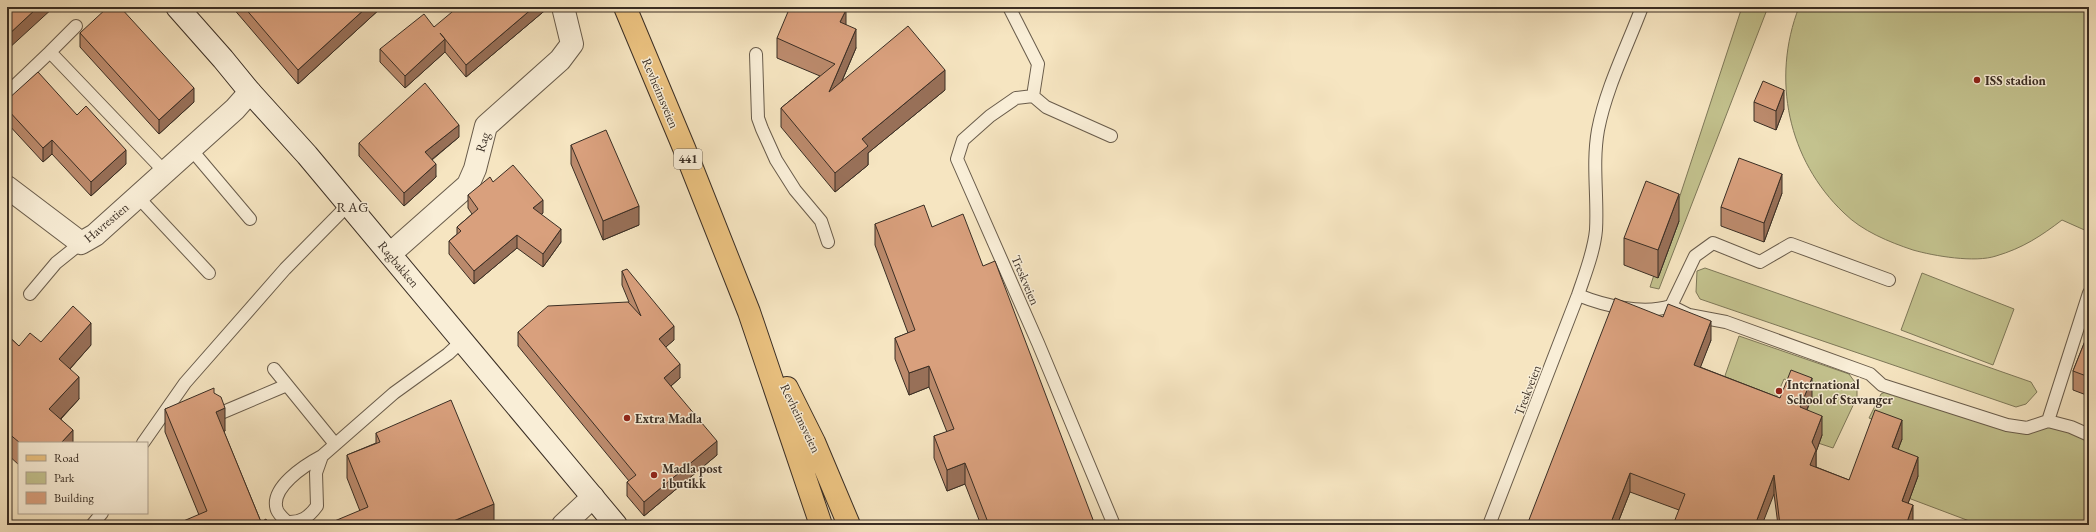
<svg xmlns="http://www.w3.org/2000/svg" width="2096" height="532" viewBox="0 0 2096 532" font-family="'EB Garamond',serif">
	<rect width="100%" height="100%" fill="#f6e5c1"/>
	<filter id="stains"><feTurbulence type="fractalNoise" baseFrequency=".005" numOctaves="4"/><feColorMatrix values="0 0 0 0 .2 0 0 0 0 .09 0 0 0 0 .02 0 0 0 .5 -.17"/></filter>
	<radialGradient id="worn" r=".72"><stop offset=".6" stop-color="#630" stop-opacity="0"/><stop offset="1" stop-color="#630" stop-opacity=".3"/></radialGradient>
	<path fill="#c3c28e" stroke="#7e7859" d="M1742,7H1768L1659,289L1650,287Z
		M1799,7H2089V232L2062,220C2041,236 2023,248 1996,256C1975,263 1934,256 1913,250C1889,242 1862,231 1844,213C1788,160 1771,79 1799,7Z
		M1705,268L2031,382L2037,392L2026,404L2016,407L1700,299L1696,292L1697,271Z
		M1922,273L2014,309L1993,365L1901,330Z
		M1739,336L1849,374L1857,385V397L1833,448L1791,434L1803,387L1784,379L1773,405L1721,387Z
		M1897,386L2014,429L2043,420L2089,435V525H1980L1895,493L1887,455L1897,429L1869,418L1881,394Z"/>
	<g fill="none" stroke-linecap="round" stroke-linejoin="round">
		<g stroke="#695c4b" stroke-width="14">
			<path id="lane" d="M1009,7L1038,64L1033,96
				M50,52L76,26
				M756,54L758,118L762,129L776,160L795,190L821,221L828,242
				M7,93L50,52L164,171
				M1111,136L1046,107L1033,96L1016,98L990,116L963,140L957,159L1038,343L1114,525
				M190,148L250,219
				M137,196L209,273
				M30,294L56,263L81,243
				M1578,295C1605,306 1643,315 1671,306L1689,315L1726,322L1870,374L1882,385L2007,425L2027,428L2048,421L2071,427L2089,435
				M1671,306L1695,256L1713,243L1760,262L1791,244L1889,280
				M274,369L335,444
				M221,413L287,385
				M2048,421L2089,293
				M143,443L185,383L285,269L348,205
				M322,456L316,473L317,506C309,517 301,523 287,522C284,519 279,515 277,510C269,488 305,465 322,456L394,393L448,354L462,341
				M92,525L102,513
				M1489,525L1578,295C1585,274 1594,252 1596,230C1598,197 1592,164 1598,130C1606,88 1627,47 1642,7"/>
		</g>
		<g stroke="#695c4b" stroke-width="24">
			<path id="street" d="M7,187L81,243L95,235L235,109L250,92
				M390,254L468,185L475,169L486,126L560,60L572,44L563,7
				M563,525L593,497"/>
		</g>
		<g stroke="#3a2e24" stroke-width="24">
			<path id="secondary" d="M177,7L223,59L250,92L307,155L616,525"/>
		</g>
		<g stroke="#3a2e24" stroke-width="24">
			<path id="primary" d="M625,7L684,148L749,312L821,525
				M787,388L814,442L849,525"/>
		</g>
		<use href="#lane" stroke="#f9eed7" stroke-width="12"/>
		<use href="#street" stroke="#f9eed7" stroke-width="22"/>
		<use href="#secondary" stroke="#f9eed7" stroke-width="22"/>
		<use href="#primary" stroke="#ebc280" stroke-width="22"/>
	</g>
	<path fill="#bb8a6c" stroke="#3a2e24" d="M232,7H382L298,84Z
		M549,7L466,77L445,52L405,88L380,62V49L434,27Z
		M846,25L856,48L842,81L945,90L868,153V165L835,192L781,127V108L820,76L777,58V38Z
		M80,33L194,102L159,134L80,47Z
		M7,100L77,115L126,164L91,196L52,154L43,162L7,123Z
		M1754,102L1784,109L1776,130L1754,121Z
		M459,137L432,160L436,177L404,206L359,156V143Z
		M571,145L639,225L603,240L571,164Z
		M493,182L543,213L541,214L561,242L543,267L517,248L474,284L449,254V241L457,234V227L472,214L468,208V195Z
		M1782,193L1764,242L1721,226V207Z
		M1679,221L1658,278L1624,265V238Z
		M875,224L932,227L983,266L1095,525H981L965,484L947,491L934,458V436L947,432L929,387L909,395L895,359V338L908,333L875,245Z
		M622,271L674,340L665,347L680,378L671,386L717,455L644,516L627,496V482L629,481L518,346V332L629,302L622,285Z
		M1663,317L1711,340L1700,367L1780,398L1812,397L1807,410L1822,435L1816,452V467L1849,480L1902,439L1898,449L1918,476L1908,503L1913,525H1778L1774,494L1679,510L1630,492L1617,525Z
		M2089,331V396L2073,390V371Z
		M7,335L19,346L41,342L91,345L70,369L79,399L61,419L73,443H19V465L7,454Z
		M214,393L225,431L224,432L261,522L269,525L199,515L165,432V409Z
		M376,433L494,525L360,511L347,478V455L376,443Z"/>
	<path fill="#987058" stroke="#3a2e24" d="M38,7H54L7,50V36Z
		M367,7H382L298,84V70Z
		M534,7H549L466,77V65Z
		M846,10V29L840,22Z
		M856,29V48L829,111V92Z
		M445,39V52L405,88V76Z
		M945,70V90L868,153V165L835,192V173L862,139Z
		M194,88V102L159,134V120Z
		M1784,90V109L1776,130V111Z
		M459,125V137L425,165V152Z
		M52,140V154L43,162V148Z
		M126,150V164L91,196V182Z
		M436,164V177L404,206V193Z
		M1782,174V193L1764,242V223Z
		M1679,194V221L1658,278V250Z
		M543,200V213L533,221V208Z
		M639,206V225L603,240V221Z
		M561,229V242L543,267V254Z
		M517,235V248L474,284V271Z
		M1711,321V340L1694,384V365Z
		M91,323V345L59,381V359Z
		M674,326V340L659,353V339Z
		M680,364V378L664,392V378Z
		M929,366V387L909,395V373Z
		M79,377V399L49,431V409Z
		M1812,378V397L1800,426V407Z
		M225,408V431L216,435V412Z
		M1822,416V435L1816,452V469L1810,465L1812,442Z
		M1902,420V439L1892,466V447Z
		M73,430V443H61Z
		M717,441V455L644,516V502Z
		M1918,457V476L1902,520V501Z
		M965,463V484L947,491V470Z
		M1630,473V492L1617,525H1610Z
		M1774,475V494L1762,525H1755Z
		M494,504V525H444Z
		M1913,505V525H1906Z"/>
	<path fill="#d9a07d" stroke="#3a2e24" d="M7,7H38L7,36Z
		M108,7H120L194,88L159,120L80,33Z
		M244,7H367L298,70Z
		M458,7H534L466,65L440,33L445,39L405,76L380,49L424,14L434,27Z
		M790,7H839L846,10L840,22L856,29L829,92L908,26L945,70L862,139L868,146L835,173L781,108L835,64L777,38Z
		M38,72L77,115L86,106L126,150L91,182L52,140L43,148L7,109V100Z
		M1763,81L1784,90L1776,111L1754,102Z
		M425,83L459,125L425,152L436,164L404,193L359,143Z
		M606,130L639,206L603,221L571,145Z
		M1739,158L1782,174L1764,223L1721,207Z
		M513,165L543,200L533,208L561,229L543,254L517,235L474,271L449,241L461,231L457,227L478,209L468,195L490,177L493,182Z
		M1646,181L1679,194L1658,250L1624,238Z
		M924,205L932,227L963,214L983,266L995,261L1095,525H989L965,463L947,470L934,436L954,429L929,366L909,373L895,338L915,330L875,224Z
		M627,269L674,326L659,339L680,364L664,378L717,441L644,502L627,482L636,475L518,332L548,306L628,302L641,316L622,271Z
		M1615,298L1663,317L1668,304L1711,321L1694,365L1780,398L1791,370L1812,378L1800,407L1822,416L1812,442L1816,450L1810,465L1849,480L1875,410L1902,420L1892,447L1918,457L1902,501L1913,505L1906,525H1780L1774,475L1755,525H1673L1685,494L1630,473L1610,525H1527Z
		M73,306L91,323L59,359L79,377L49,409L73,430L61,443H20L7,432V335L19,346L30,333L41,342Z
		M2089,331V377L2073,371Z
		M214,388V393L221,397L225,408L216,412L261,522L266,519L269,525H174L207,511L165,409Z
		M451,400L494,504L444,525H325L368,507L347,455L380,442L376,433Z"/>
	<g fill="#8f2418" stroke="#f9eed7" stroke-width="1.5">
		<circle cx="1977" cy="80" r="4"/>
		<circle cx="1779" cy="391" r="4"/>
		<circle cx="627" cy="418" r="4"/>
		<circle cx="654" cy="475" r="4"/>
	</g>
	<g text-anchor="middle" stroke-width="3" stroke-linejoin="round" paint-order="stroke">
		<rect fill="#f9eed7" stroke="#73685a" stroke-width="1" x="674" y="149" width="28" height="20" rx="3"/>
		<g font-size="12" font-weight="bold" fill="#3a2e24">
			<text x="688" y="163">441</text>
		</g>
		<g font-size="13" font-weight="bold" fill="#3a2e24" stroke="#f9eed7" text-anchor="start">
			<text x="1985" y="85">ISS stadion</text>
			<text x="1787" y="389">International<tspan x="1787" dy="15">School of Stavanger</tspan></text>
			<text x="635" y="423">Extra Madla</text>
			<text x="662" y="473">Madla post<tspan x="662" dy="15">i butikk</tspan></text>
		</g>
		<g font-size="13" fill="#3a2e24" stroke="#f9eed7">
			<text transform="translate(661 93) rotate(67)" y="5">Revheimsveien</text>
			<text transform="translate(482 142) rotate(-74)" y="5">Rag</text>
			<text transform="translate(106 222) rotate(-40)" y="5">Havrestien</text>
			<text transform="translate(399 264) rotate(50)" y="5">Ragbakken</text>
			<text transform="translate(1026 280) rotate(67)" y="5">Treskveien</text>
			<text transform="translate(1527 390) rotate(-69)" y="5">Treskveien</text>
			<text transform="translate(801 418) rotate(64)" y="5">Revheimsveien</text>
		</g>
		<g font-size="14" letter-spacing="1" fill="#3a2e24" stroke="#f9eed7">
			<text x="353" y="212">RAG</text>
		</g>
	</g>
	<rect width="2096" height="532" fill="none" stroke="#f6e5c1" stroke-width="24"/>
	<rect x="8" y="8" width="2080" height="516" fill="none" stroke="#3a2e24" stroke-width="2"/>
	<rect x="12" y="12" width="2072" height="508" fill="none" stroke="#3a2e24"/>
	<rect x="18" y="442" width="130" height="72" fill="#f9eed7" stroke="#ada18f"/>
	<rect x="26" y="455" width="20" height="6" fill="#ebc280" stroke="#ada18f"/>
	<text x="54" y="462" font-size="12" fill="#3a2e24">Road</text>
	<rect x="26" y="472" width="20" height="12" fill="#c3c28e" stroke="#ada18f"/>
	<text x="54" y="482" font-size="12" fill="#3a2e24">Park</text>
	<rect x="26" y="492" width="20" height="12" fill="#d9a07d" stroke="#ada18f"/>
	<text x="54" y="502" font-size="12" fill="#3a2e24">Building</text>
	<rect width="100%" height="100%" filter="url(#stains)"/>
	<rect width="100%" height="100%" fill="url(#worn)"/>
</svg>
